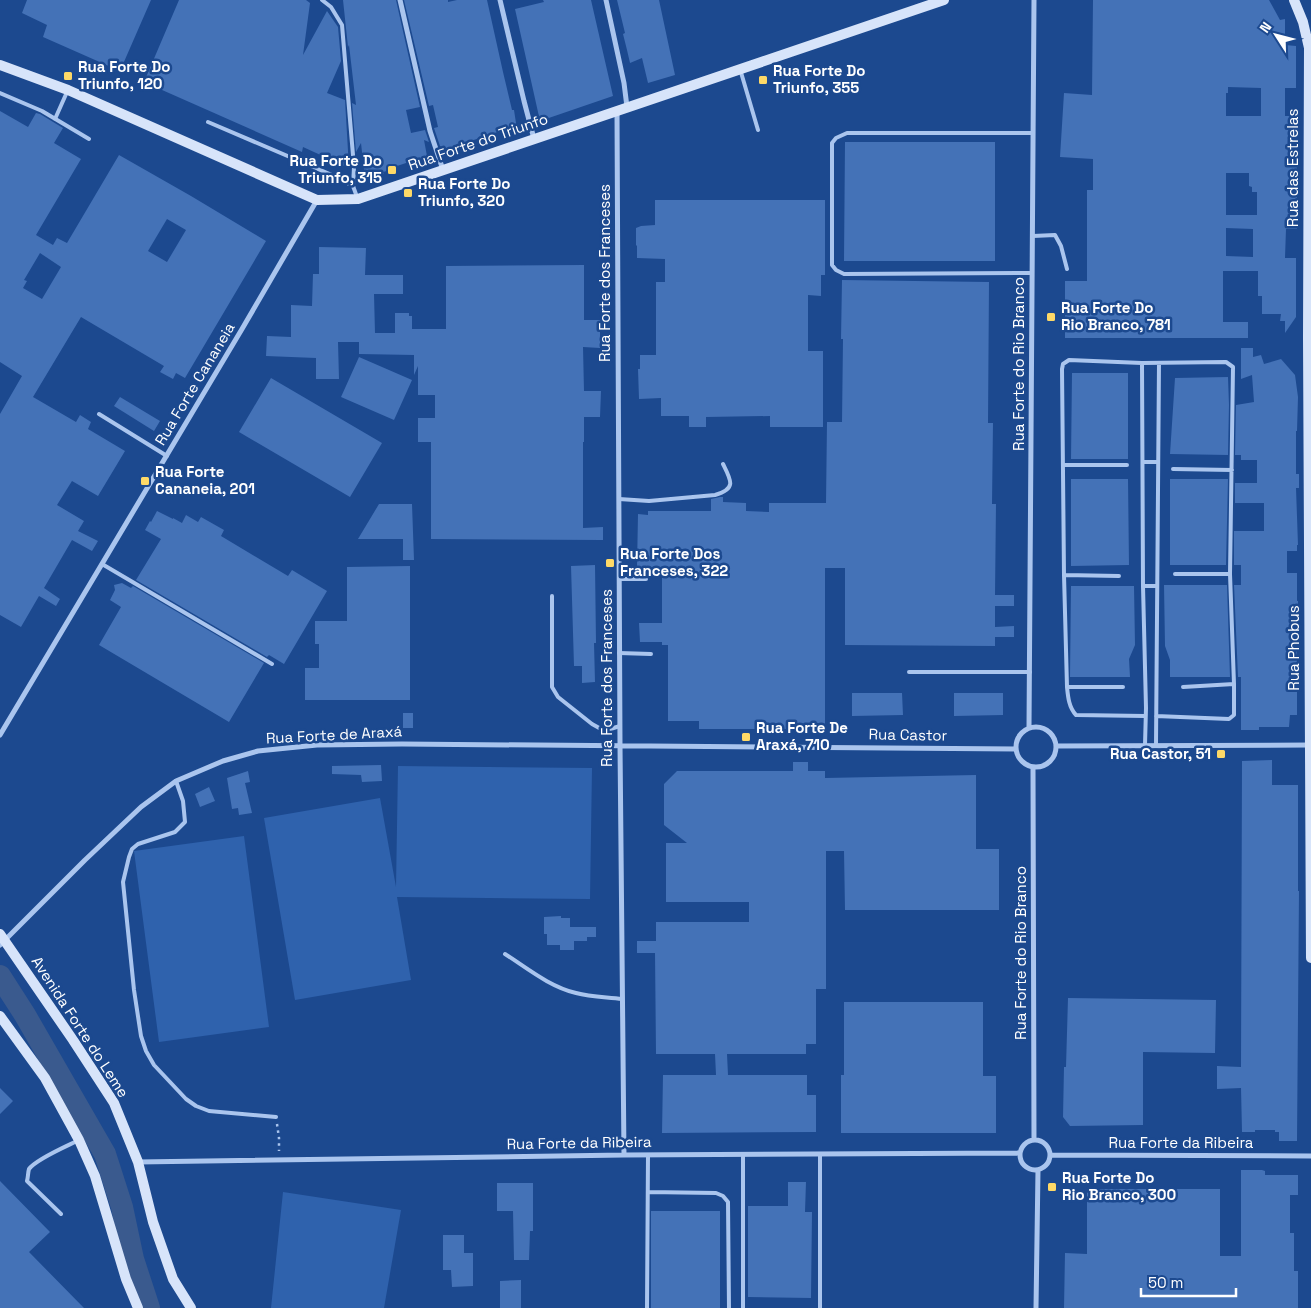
<svg xmlns="http://www.w3.org/2000/svg" width="1311" height="1308" viewBox="0 0 1311 1308" font-family="'Space Grotesk',sans-serif">
	<rect width="100%" height="100%" fill="#1c498f"/>
	<path fill="#2f62ad" d="M398,766L592,768L590,899L397,897L411,980L295,1000L264,818L380,798L396,887Z
		M244,836L269,1027L159,1042L134,851Z
		M283,1192L401,1210L384,1308H271Z"/>
	<g fill="none" stroke-linecap="round" stroke-linejoin="round">
		<path stroke="#3a5a8e" stroke-width="22" d="M0,976L25,1015L105,1154L122,1207L133,1259L149,1308"/>
	</g>
	<path fill="#4472b7" fill-rule="evenodd" d="M27,0H151L120,71L43,37L47,25L22,13Z
		M179,0H306L310,3L303,55L327,11L338,27L341,61L327,93L345,100L349,168L303,147L302,152L144,82Z
		M343,0H396L420,107L406,110L411,133L425,130L429,142L424,140L427,156L397,166L398,168L383,172L384,174L365,179L361,143L356,152L352,103L356,105L349,45L348,47Z
		M404,0H448V2L457,0H487L503,72L512,110H514L516,123L512,127L447,149L440,146L434,128L438,127L433,105L429,106Z
		M543,0H591L613,96L540,121L515,9L544,2Z
		M617,0H659L675,75L648,83L642,58L630,63L627,50L623,34L625,33Z
		M1093,0H1269L1280,20L1285,19V45L1296,46V88H1285V116H1296L1297,181V229H1286L1285,258H1296V317L1285,333V321H1280L1281,314H1262V296H1258V271H1223V322H1248V338H1065V281H1087V190H1093V159L1060,157L1064,93L1092,95ZM1228,87L1261,88V116H1226V93H1228ZM1226,173H1249V186L1252,187V192H1257V215H1226ZM1226,228L1253,229V257L1226,256Z
		M0,111L28,127L36,113L40,114L63,128L54,143L81,159L36,235L53,245L57,238L67,243L119,155L191,196L266,241L185,378L176,373L173,379L160,372L164,366L81,317L33,397L76,422L80,415L91,422L88,429L125,451L98,496L72,481L57,505L84,521L78,531L98,541L92,551L72,540L44,588L60,599L56,606L39,596L21,627L0,615V414L22,376L0,362ZM167,219L186,230L167,262L148,251ZM40,253L61,267L42,299L23,288L27,281L24,280Z
		M845,142H995V261H844Z
		M655,200H825V275H821V296L808,295V351H823V427H770V416L706,417V427H689V416H661V398L639,399L638,369H640V355H656V282H665V259L637,258V245L636,246V228L641,226L655,225Z
		M319,247L366,248L365,275H403V294H374L375,333H395V313H409V316H412V329H446V266L584,265V320H600V348L583,347L584,391H601L600,417H584V442H583V528L603,527V540L431,539V442H418V418H435V395H418V366L414,375V355L359,354V342H338L339,379H316V358L266,356L267,336L291,337V305L312,306L313,274H319Z
		M842,280L989,282L988,423H993L992,504H996L995,595H1014V606H995V627L1014,626V637H995V646L845,645V568H825V729H699V721H668V645H662V642H640L639,623H662V569L637,567L638,514L648,515V511H711V499L720,497H723V502L746,503V511L769,512V503H826L827,422H842L843,339H841Z
		M1241,348H1253V357L1261,355L1264,364L1281,359L1295,375L1298,397L1297,431H1296V474H1299V488H1296L1298,545H1297V551H1287V573H1297V601H1298L1297,651V715H1290L1289,727H1259V730H1241V677H1238L1234,585H1241V565H1234V531H1264V503H1235V483H1257V460H1241V455H1235L1236,405L1254,402L1252,375L1241,379Z
		M359,357L412,380L394,420L341,397Z
		M1072,373H1128V459H1071Z
		M1228,377L1229,405L1228,455L1170,454L1175,378Z
		M271,378L382,443L350,497L239,432Z
		M120,397L160,421L154,431L114,406Z
		M1071,479H1128L1129,565L1071,566Z
		M1170,479H1228L1226,565H1170Z
		M379,504H412L414,560H403V539H358Z
		M157,511L173,519V518L182,523L186,515L198,522L201,517L224,530L221,536L288,576L292,570L327,591L284,664L269,655L267,657L136,580L161,539L145,530L150,521L151,522Z
		M595,565L596,643H594L595,682L582,683V666H574L571,566Z
		M410,566V700H305V668H319V644H315V621H347V567Z
		M122,583L131,588L133,586L264,663L229,722L99,645L121,607L110,600L115,590L114,585Z
		M1164,585H1227L1230,677H1170V660L1165,646Z
		M1071,586H1134L1135,645L1129,659L1130,677H1070Z
		M852,693H902L903,715L852,716Z
		M954,693H1003V715L954,716Z
		M403,713H413V728H403Z
		M1272,760V785H1298V891H1299L1297,1141H1279V1132H1275V1130H1255V1132H1242L1241,1088L1217,1089V1066L1241,1067L1242,761Z
		M793,762H808V771H825V778L976,775V849H999V910H845L844,851H826V989H816V1044H806V1054H727L728,1075H807V1095H816V1132L662,1133L663,1075H716L715,1054H656L655,953H637V941H656V922H749V902H666V843H687L664,825V784L677,771H793Z
		M381,765L382,781L362,782L361,775L332,774V766Z
		M248,771L250,782L245,783L252,813L239,815L238,808L232,809L227,778Z
		M209,787L215,801L200,807L195,794Z
		M561,916V918H570V927H596V937H587V941H574V950H560V945H547V934H544V917Z
		M1068,998L1216,1000L1215,1053L1143,1052V1125L1070,1126L1063,1117L1064,1067H1066Z
		M844,1002H983V1076H996V1133H841V1075H844Z
		M0,1088L13,1101L0,1114Z
		M1241,1170H1262L1265,1171V1175H1298V1195H1290V1233H1294V1271H1298V1308H1064L1065,1253L1087,1254V1189H1220V1256H1241Z
		M0,1181L50,1232L29,1252L84,1308H0Z
		M788,1182H806L805,1212H812L811,1298L748,1297V1206H788Z
		M497,1183H533V1231H530L529,1260H514L513,1211H497Z
		M651,1211H720V1308H651Z
		M443,1235H464V1253H473V1286L452,1287L451,1270H443Z
		M521,1280V1308H500V1281Z"/>
	<g fill="none" stroke-linecap="round" stroke-linejoin="round">
		<path stroke="#aac5ee" stroke-width="2.5" stroke-dasharray="2.5 4" stroke-linecap="butt" d="M277,1124L279,1138V1151"/>
		<path stroke="#aac5ee" stroke-width="4" d="M322,0L331,7L342,25L354,167L353,186
			M740,69L758,130
			M0,93L42,111L89,139
			M55,119L67,92
			M208,122L332,175L353,186L357,197
			M1033,236L1055,235L1061,246L1067,269
			M1032,273L844,274L836,270L832,265V143L836,138L847,133H1033
			M1142,363L1143,586L1146,708L1145,745
			M99,414L167,456
			M1143,462H1158
			M1063,465H1127
			M1173,469L1232,470
			M619,499L649,501L715,495C737,489 731,480 723,464
			M102,564L272,664
			M1175,574H1230
			M1064,575L1119,576
			M619,579H646
			M1143,586H1157
			M552,596V687L558,697L592,724L601,729L607,730L620,726
			M619,653L651,654
			M909,672H1030
			M1067,687H1123
			M1145,716L1076,715C1069,708 1068,697 1067,687L1064,575L1062,369L1063,364L1069,360L1142,363L1226,362L1233,367L1230,574L1234,684L1183,687
			M1156,716L1229,719L1234,715V684
			M1156,745L1159,363
			M176,781L183,801L185,822L175,832L138,844L132,849L129,857L123,882L134,990L141,1036L146,1051L154,1065L186,1099L196,1106L209,1111L276,1117
			M505,954C527,968 550,987 576,993C591,997 607,997 622,999
			M743,1154V1308
			M820,1154V1308
			M648,1192L716,1193L723,1196L728,1202L729,1308
			M61,1214L27,1181C28,1178 28,1172 29,1169C36,1159 67,1146 79,1140
			M647,1308L648,1155"/>
		<path stroke="#aac5ee" stroke-width="5" d="M400,0L430,131L443,170
			M500,0L524,101L534,139
			M606,0L624,83L627,107
			M617,112L620,745L624,1155
			M1016 747a20 20 0 1 1 40 0a20 20 0 1 1-40 0Z
			M1029,728L1034,0
			M0,735L242,329L317,200
			M1056,746L1311,745
			M1033,767L1034,1140
			M0,945L85,860L141,807L176,781L223,761L258,751L317,745L402,744L1016,749
			M1020 1155a15 15 0 1 1 30 0a15 15 0 1 1-30 0Z
			M1050,1155L1311,1156
			M138,1162L624,1155L1020,1153
			M1036,1308L1038,1170"/>
		<path stroke="#d7e4fa" stroke-width="10" d="M1294,0L1303,22L1309,48L1308,338L1311,958
			M0,65L68,90L317,200L358,199L944,0
			M0,934L73,1040L114,1103L138,1162L153,1222L173,1279L191,1308
			M0,1016L45,1078L79,1140L95,1176L126,1279L138,1308"/>
	</g>
	<g fill="#fed967" stroke="#1c498f" stroke-width="2">
		<rect x="63" y="71" width="10" height="10" rx="2.5"/>
		<rect x="758" y="75" width="10" height="10" rx="2.5"/>
		<rect x="387" y="165" width="10" height="10" rx="2.5"/>
		<rect x="403" y="188" width="10" height="10" rx="2.5"/>
		<rect x="1046" y="312" width="10" height="10" rx="2.5"/>
		<rect x="140" y="476" width="10" height="10" rx="2.5"/>
		<rect x="605" y="558" width="10" height="10" rx="2.5"/>
		<rect x="741" y="732" width="10" height="10" rx="2.5"/>
		<rect x="1216" y="749" width="10" height="10" rx="2.5"/>
		<rect x="1047" y="1182" width="10" height="10" rx="2.5"/>
	</g>
	<g text-anchor="middle" stroke-width="5" stroke-linejoin="round" paint-order="stroke">
		<g font-size="15" font-weight="bold" fill="#fff" stroke="#1c498f" text-anchor="start">
			<text x="78" y="72">Rua Forte Do<tspan x="78" dy="17">Triunfo, 120</tspan></text>
			<text x="773" y="76">Rua Forte Do<tspan x="773" dy="17">Triunfo, 355</tspan></text>
			<text x="382" y="166" text-anchor="end">Rua Forte Do<tspan x="382" dy="17">Triunfo, 315</tspan></text>
			<text x="418" y="189">Rua Forte Do<tspan x="418" dy="17">Triunfo, 320</tspan></text>
			<text x="1061" y="313">Rua Forte Do<tspan x="1061" dy="17">Rio Branco, 781</tspan></text>
			<text x="155" y="477">Rua Forte<tspan x="155" dy="17">Cananeia, 201</tspan></text>
			<text x="620" y="559">Rua Forte Dos<tspan x="620" dy="17">Franceses, 322</tspan></text>
			<text x="756" y="733">Rua Forte De<tspan x="756" dy="17">Araxá, 710</tspan></text>
			<text x="1211" y="759" text-anchor="end">Rua Castor, 51</text>
			<text x="1062" y="1183">Rua Forte Do<tspan x="1062" dy="17">Rio Branco, 300</tspan></text>
		</g>
		<g font-size="15" fill="#fff" stroke="#1c498f">
			<text transform="translate(478 142) rotate(-19)" y="5">Rua Forte do Triunfo</text>
			<text transform="translate(1293 168) rotate(-90)" y="5">Rua das Estrelas</text>
			<text transform="translate(605 273) rotate(-90)" y="5">Rua Forte dos Franceses</text>
			<text transform="translate(1019 364) rotate(-90)" y="5">Rua Forte do Rio Branco</text>
			<text transform="translate(195 384) rotate(-59)" y="5">Rua Forte Cananeia</text>
			<text transform="translate(1294 648) rotate(-90)" y="5">Rua Phobus</text>
			<text transform="translate(607 678) rotate(-90)" y="5">Rua Forte dos Franceses</text>
			<text transform="translate(334 735) rotate(-3)" y="5">Rua Forte de Araxá</text>
			<text transform="translate(908 735) rotate(1)" y="5">Rua Castor</text>
			<text transform="translate(1021 953) rotate(-90)" y="5">Rua Forte do Rio Branco</text>
			<text transform="translate(80 1027) rotate(57)" y="5">Avenida Forte do Leme</text>
			<text transform="translate(579 1143) rotate(-1)" y="5">Rua Forte da Ribeira</text>
			<text x="1181" y="1148">Rua Forte da Ribeira</text>
		</g>
	</g>
	<g transform="translate(1276 35) rotate(306)" stroke="#1c498f" stroke-width="4" paint-order="stroke">
	<path d="M0-4L9 19L0 12L-9 19Z" fill="#ffffff"/>
	<text y="-8" font-size="14" font-weight="bold" text-anchor="middle" fill="#ffffff">N</text>
	</g>
	<path d="M1141 1288v8h95v-8" fill="none" stroke="#ffffff" stroke-width="2.5"/>
	<text x="1148" y="1288" font-size="15" fill="#ffffff" stroke="#1c498f" stroke-width="4" paint-order="stroke">50 m</text>
</svg>
